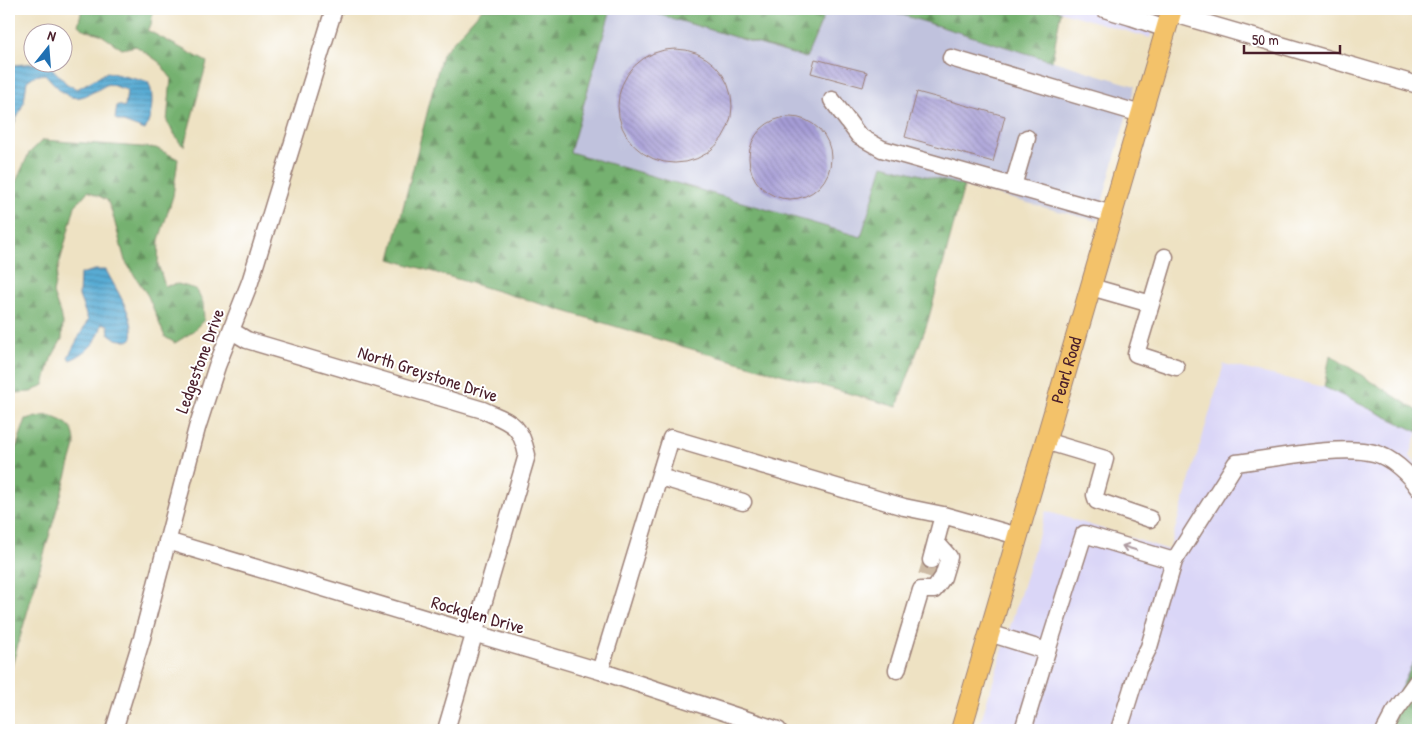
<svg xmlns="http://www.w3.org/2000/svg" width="1427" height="739" viewBox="0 0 1427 739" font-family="'Patrick Hand',sans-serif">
	<defs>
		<pattern id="forest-firs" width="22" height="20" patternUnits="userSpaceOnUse" patternTransform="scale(1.25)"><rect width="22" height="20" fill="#75b170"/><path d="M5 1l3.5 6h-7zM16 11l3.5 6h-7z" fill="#628f5c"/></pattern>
		<pattern id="water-rules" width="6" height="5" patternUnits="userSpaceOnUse" patternTransform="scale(1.25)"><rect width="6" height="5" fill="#58acd4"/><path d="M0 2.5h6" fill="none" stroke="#4b8bac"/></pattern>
		<pattern id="building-back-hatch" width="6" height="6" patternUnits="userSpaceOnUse" patternTransform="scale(1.25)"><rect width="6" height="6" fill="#a59cd6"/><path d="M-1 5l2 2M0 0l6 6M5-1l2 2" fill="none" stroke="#887fae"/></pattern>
	</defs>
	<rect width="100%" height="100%" fill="#fff"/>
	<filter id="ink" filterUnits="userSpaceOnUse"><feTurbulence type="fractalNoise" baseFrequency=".02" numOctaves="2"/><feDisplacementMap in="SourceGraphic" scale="10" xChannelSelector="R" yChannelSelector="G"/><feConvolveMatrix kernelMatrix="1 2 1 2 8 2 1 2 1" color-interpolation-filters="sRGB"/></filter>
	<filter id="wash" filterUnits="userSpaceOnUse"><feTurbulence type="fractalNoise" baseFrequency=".0096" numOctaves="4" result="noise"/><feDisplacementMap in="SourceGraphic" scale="20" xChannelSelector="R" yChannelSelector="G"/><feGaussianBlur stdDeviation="1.12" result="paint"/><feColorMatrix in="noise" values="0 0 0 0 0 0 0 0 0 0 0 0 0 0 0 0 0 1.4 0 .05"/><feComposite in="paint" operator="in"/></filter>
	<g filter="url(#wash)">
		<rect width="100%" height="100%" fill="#eee2c3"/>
		<path fill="#dad6f7" d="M1052,9H1158L1150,38Z
			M1224,364L1324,387L1418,432L1410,456L1418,467V665L1414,663L1381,730H978L1046,511L1169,550Z"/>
		<path fill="#c0c2dd" d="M611,9H640L806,58L827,9H883L1135,86L1097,221L883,165L861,237L570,152Z"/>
		<path fill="url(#forest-firs)" stroke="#60684e" d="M82,9H153L151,25L147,30L207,62L184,146L180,143L167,122L171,78L159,62L136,46L122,49L100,34L83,29L78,25Z
			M482,9H611L570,152L861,237L883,165L964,186L928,321L897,407L681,346L390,259L442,54Z
			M640,9H827L806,58Z
			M883,9H1052L1061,11L1052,61Z
			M43,140L156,148L178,159L173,196L159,240L158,264L165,286L178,284L196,289L203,303L204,320L191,333L175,343L165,337L148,296L125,261L112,212L107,200L88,191L75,206L58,269L53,293L63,322L62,339L51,359L44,385L31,392L15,393L9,388V197L29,153Z
			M1330,355L1418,411V432L1324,387Z
			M48,415C67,423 75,424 75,446L9,676V468L26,419Z
			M1413,663L1418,665V730H1381Z"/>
		<path fill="url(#water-rules)" stroke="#516680" d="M36,63H47L67,84L77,89L107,72L148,82C155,94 152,117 145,130L115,119L117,105L125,107L127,90L108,84C73,104 71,103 45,74L34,76L27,81L24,102L9,135L10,71L14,65Z
			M95,270H106C115,288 136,318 132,338L128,341L116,339L109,334L108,325L102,323C99,341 87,353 70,360L68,357L88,320L79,296L80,274Z"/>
		<g id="blocks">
			<path fill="url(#building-back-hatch)" d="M618 106a57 57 0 1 1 114 0a57 57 0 1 1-114 0Z
				M815,59L867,72L863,87L811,73Z
				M917,92L1005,116L993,162L905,137Z
				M749 158a41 41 0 1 1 82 0a41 41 0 1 1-82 0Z"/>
		</g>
	</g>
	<g filter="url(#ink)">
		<use href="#blocks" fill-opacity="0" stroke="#9c8077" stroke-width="1"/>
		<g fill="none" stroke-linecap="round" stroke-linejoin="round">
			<path stroke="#cdbba5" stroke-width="16" stroke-dasharray="16 8" stroke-linecap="butt" d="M926,576L931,560"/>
			<g stroke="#9c8077" stroke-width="19">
				<path id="minor" d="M1104,9L1131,17
					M1124,9L1131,17L1166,29
					M1171,13L1418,85
					M951,58L1141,114
					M832,100L859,136L882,149L1112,214
					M1013,186L1027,138
					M1091,287L1151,304L1165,257
					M1151,304L1136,354L1176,367
					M232,331L247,340L483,410C511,423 520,423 527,455L446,730
					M1045,441L1105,459L1095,495L1097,501L1150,519
					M660,477L743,502
					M167,541L600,671L778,730
					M931,560L943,515
					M989,633L1047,651L1023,730
					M1047,651L1084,534L1174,561
					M897,670L921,590H934L943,577L949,557L936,542
					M600,671L671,438L904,507L943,515L1018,536
					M114,730L142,638L197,428L217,366L250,282L334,9
					M1119,730L1138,669L1149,647L1174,561L1236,463C1272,459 1341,444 1374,453C1391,457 1409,474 1418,488
					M1385,730L1394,713L1418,680"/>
			</g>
			<g stroke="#9c8077" stroke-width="22">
				<g id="major">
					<path id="s1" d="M961,730L1172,9"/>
				</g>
			</g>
			<use href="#minor" stroke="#fff" stroke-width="16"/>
			<use href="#major" stroke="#f3c26a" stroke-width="20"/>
		</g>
		<defs><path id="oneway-shaft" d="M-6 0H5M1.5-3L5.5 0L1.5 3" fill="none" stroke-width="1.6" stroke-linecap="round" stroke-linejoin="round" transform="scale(1.25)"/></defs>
		<use stroke="#ae9aa0" href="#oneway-shaft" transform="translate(1129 548) rotate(-163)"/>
	</g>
	<g text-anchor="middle" stroke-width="4" stroke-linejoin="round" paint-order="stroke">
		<g font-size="18" fill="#4a1f2b" stroke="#fff">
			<text transform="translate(200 361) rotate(-70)" y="6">Ledgestone Drive</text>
			<text dy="6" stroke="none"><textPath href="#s1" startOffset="375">Pearl Road</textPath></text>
			<text transform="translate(428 374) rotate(18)" y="6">North Greystone Drive</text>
			<text transform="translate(478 615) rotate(16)" y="6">Rockglen Drive</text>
		</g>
	</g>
	<rect width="1427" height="739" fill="none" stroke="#fff" stroke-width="30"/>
	<g transform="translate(48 48) rotate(17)"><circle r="24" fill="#ffffff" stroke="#b7a5aa"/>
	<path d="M0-4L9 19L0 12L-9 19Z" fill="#1f6fb2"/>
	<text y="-8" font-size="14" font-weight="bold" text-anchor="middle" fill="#4a1f2b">N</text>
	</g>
	<path d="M1244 45v8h96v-8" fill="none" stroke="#4a1f2b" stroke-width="2.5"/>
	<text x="1252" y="45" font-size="15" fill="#4a1f2b" stroke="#ffffff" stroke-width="4" paint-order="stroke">50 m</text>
</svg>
